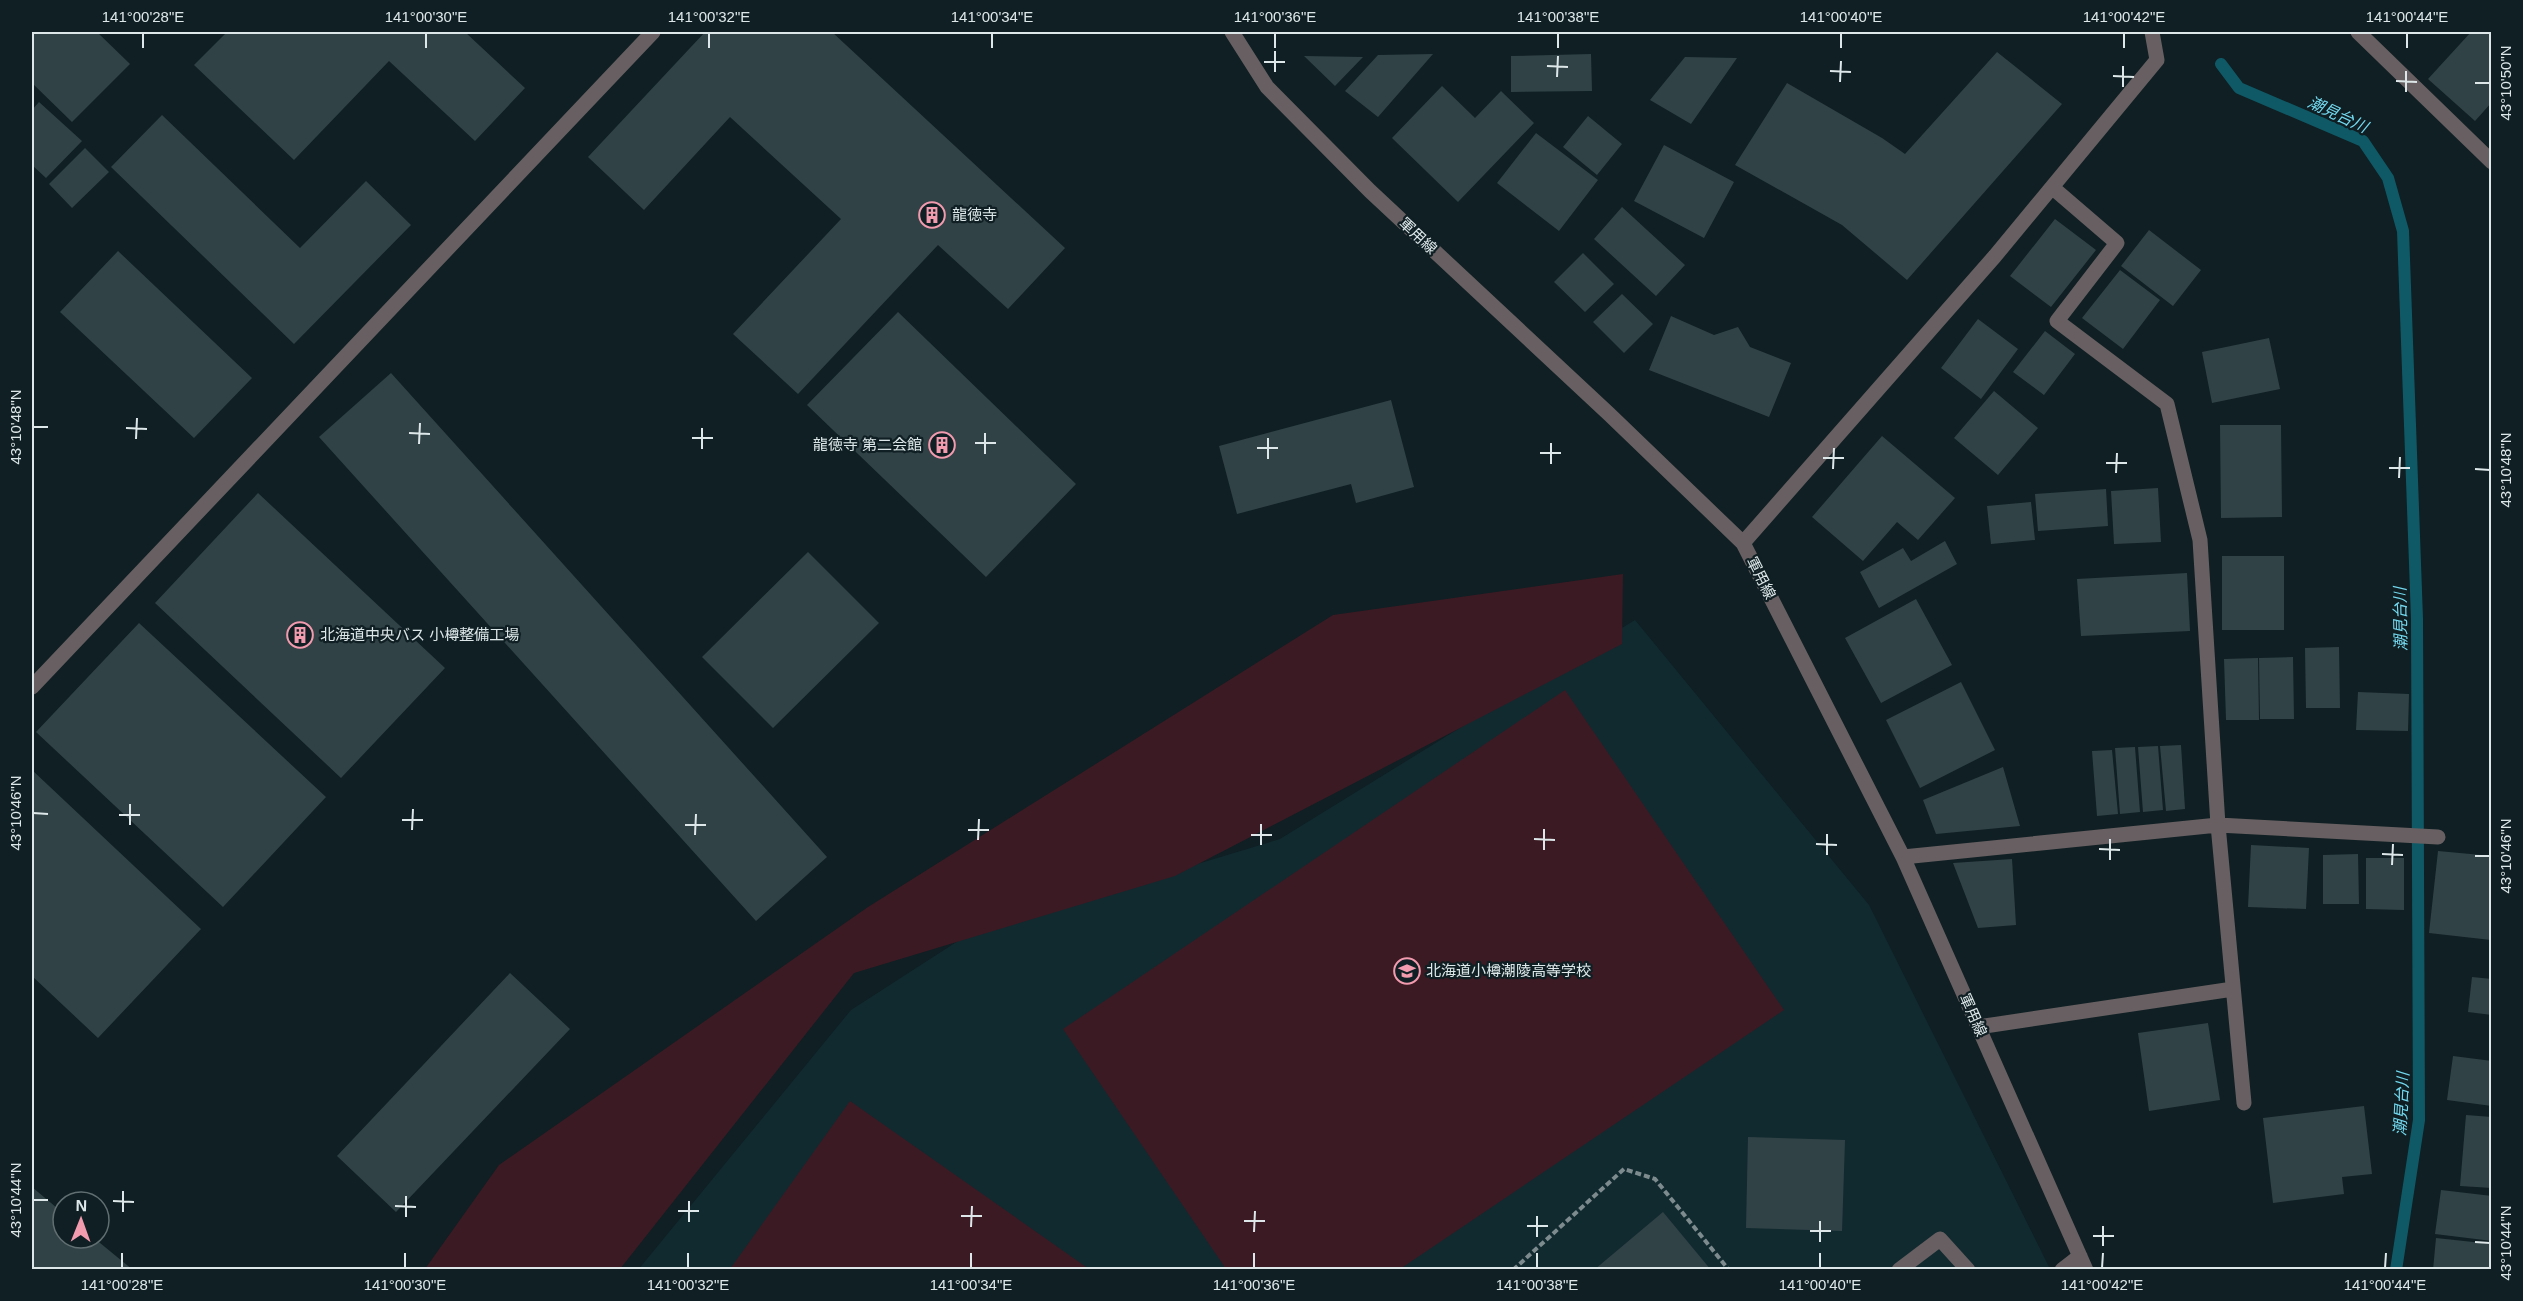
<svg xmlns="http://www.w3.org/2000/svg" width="2523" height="1301" viewBox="0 0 2523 1301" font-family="Arial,'Noto Sans JP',sans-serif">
	<rect width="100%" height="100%" fill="#0f1f23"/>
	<path fill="#112a2f" d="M1635,620L1869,905L2050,1269L638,1270L851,1010L972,932L1280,839Z"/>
	<path fill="#3b1a23" d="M1623,574L1622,644L1175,876L854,973L620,1269H425L499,1165L868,907L1333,615Z
		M1565,690L1784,1010L1400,1269H1226L1063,1029Z
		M850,1101L1089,1269H730Z"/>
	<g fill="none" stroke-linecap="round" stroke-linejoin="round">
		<path stroke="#0f5966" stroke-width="12" d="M2221,64L2239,88L2363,141L2388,178L2403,231L2417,619L2419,1120L2396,1270"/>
	</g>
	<path fill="#314246" d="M32,32H97L130,64L72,122L32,83Z
		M227,32H465L525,88L475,141L389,61L294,160L194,65Z
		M705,32H832L1065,248L1008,309L938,245L798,394L733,334L841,219L730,117L644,210L588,157Z
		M2471,32H2492V102L2475,121L2428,79Z
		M1997,52L2062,104L1907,280L1842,225L1735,165L1787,83L1882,138L1905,154Z
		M1433,54L1378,117L1345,91L1378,55Z
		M1591,54L1592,91L1511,92V56Z
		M1304,56L1363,57L1335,86Z
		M1685,57L1737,58L1691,124L1650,100Z
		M1442,86L1475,118L1501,91L1534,123L1458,202L1392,138Z
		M39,102L82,141L46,178L32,165V110Z
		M162,115L300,248L366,181L411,225L294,344L111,167Z
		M1588,116L1622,144L1597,175L1563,147Z
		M1536,133L1598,180L1559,231L1497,183Z
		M1664,145L1734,182L1704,238L1634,201Z
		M85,148L109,172L72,208L49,184Z
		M1622,207L1685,265L1656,296L1594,239Z
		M2055,219L2096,250L2051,307L2010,276Z
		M2149,230L2201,270L2173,306L2121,266Z
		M118,251L252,378L194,438L60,312Z
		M1583,253L1614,284L1585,312L1554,282Z
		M2120,270L2160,300L2123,349L2082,318Z
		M1622,294L1653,324L1624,353L1593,322Z
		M898,312L1076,484L986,577L807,405Z
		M1671,316L1714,335L1738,327L1750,347L1791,363L1769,417L1649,370Z
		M1978,319L2018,349L1981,399L1941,368Z
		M2045,331L2075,354L2044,395L2013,372Z
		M2269,338L2280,389L2212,403L2202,352Z
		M391,373L827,857L756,921L319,437Z
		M1994,391L2038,428L1998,475L1954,438Z
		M1391,400L1414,487L1356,503L1351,484L1237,514L1219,446Z
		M2220,425H2281L2282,517L2221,518Z
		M1882,436L1955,498L1918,540L1897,522L1863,561L1812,517Z
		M2158,488L2161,542L2114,544L2111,491Z
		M2106,489L2108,526L2038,531L2035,494Z
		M258,493L445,668L341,778L155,603Z
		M2031,502L2035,540L1991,544L1987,506Z
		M1945,541L1957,564L1879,608L1860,572L1903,548L1911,561Z
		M808,552L879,623L773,728L702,657Z
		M2222,556H2284V630H2222Z
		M2187,573L2190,631L2081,636L2077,579Z
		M1916,599L1952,665L1881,703L1845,638Z
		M139,623L326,797L223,907L36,732Z
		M2339,647L2340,708H2306L2305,648Z
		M2293,657L2294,719H2260L2259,658Z
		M2258,658L2259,720H2226L2224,659Z
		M1961,682L1995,750L1920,788L1886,720Z
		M2358,692L2409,694L2408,731L2356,730Z
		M2181,745L2185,809L2166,811L2160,746Z
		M2158,746L2163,810L2143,812L2138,747Z
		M2135,747L2140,812L2120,814L2115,748Z
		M2112,750L2118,814L2097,816L2092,751Z
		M2003,767L2020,826L1936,834L1923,800Z
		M32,770L201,929L98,1038L32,976Z
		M2251,845L2309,848L2306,909L2248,907Z
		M2438,851L2492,856L2491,940L2429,933Z
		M2358,854L2359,904H2323V855Z
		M2366,858H2404V910L2366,909Z
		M2012,859L2016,925L1978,928L1953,863Z
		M510,973L570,1029L396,1212L337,1156Z
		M2472,977L2492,979V1015L2468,1012Z
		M2208,1023L2220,1100L2149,1111L2138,1033Z
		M2453,1056L2492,1061V1106L2447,1100Z
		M2364,1106L2372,1174L2342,1177L2344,1194L2273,1203L2263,1118Z
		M2466,1115L2492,1117V1188L2460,1186Z
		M1748,1137L1845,1140L1842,1231L1746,1228Z
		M32,1187L63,1213V1238H94L133,1270H32Z
		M2441,1190L2492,1196V1241L2435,1234Z
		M1663,1212L1711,1270H1594Z
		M2436,1238L2492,1244V1270H2433Z"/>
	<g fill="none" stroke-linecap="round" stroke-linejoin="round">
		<path stroke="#7e8b8e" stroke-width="4" stroke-dasharray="6 3" stroke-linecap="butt" d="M1513,1270L1624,1169L1655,1179L1729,1270"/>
		<path stroke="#675f61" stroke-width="15" d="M1232,32L1267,87L1370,191L1609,414L1743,543L1903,857L2086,1270
			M2358,32L2492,162
			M2053,188L2117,243L2057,321L2167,404L2200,540L2218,825L2244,1103
			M1743,543L1995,256L2157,60L2152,32
			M32,687L653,32
			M1903,857L2218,825L2438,837
			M1978,1027L2233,989
			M1899,1270L1940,1239L1968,1270
			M2062,1270L2080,1256"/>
	</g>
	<path fill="none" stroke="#dde7e9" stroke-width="2" d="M143,48V33M426,48V33M709,48V33M992,48V33M1275,48V33M1558,48V33M1841,48V33M2124,48V33M2407,48V33M1264,62H1285M1547,66L1568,67M1830,71L1851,72M1275,72V51M2113,76L2134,77M1557,77L1558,56M2396,81L2417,82M1840,82L1841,61M2475,83H2490M2123,87V66M2406,92V71M33,427H48M126,428L147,429M409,433L430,434M692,438H713M136,439L137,418M975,443H996M419,444L420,423M1257,448H1278M702,449V428M1540,453H1561M985,454V433M1823,458H1844M1268,459V438M2106,463H2127M1551,464V443M2389,468H2410M1833,469L1834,448M2475,469L2490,470M2116,473L2117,453M2399,478L2400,457M33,813L48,814M119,815H140M402,820H423M130,825V804M685,825H706M412,830L413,809M968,830H989M695,835L696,814M1251,835H1272M1534,839L1555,840M978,840L979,819M1816,844L1837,845M1261,845V824M2099,849L2120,850M1544,850V829M2382,854L2403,855M1827,855V834M2475,856H2490M2110,860V839M2392,865L2393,844M33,1200H48M113,1201L134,1202M395,1206L416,1207M678,1211H699M123,1212V1191M961,1216H982M406,1217V1196M1244,1221H1265M689,1222V1201M1527,1226H1548M971,1227L972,1206M1810,1231H1831M1254,1232L1255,1211M2093,1236H2114M1537,1237V1216M1820,1242V1221M2475,1242L2490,1243M2103,1246V1226M122,1268V1253M405,1268V1253M688,1268V1253M971,1268V1253M1254,1268V1253M1537,1268V1253M1820,1268V1253M2102,1268L2103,1253M2385,1268L2386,1253"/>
	<defs>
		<g id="building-ring" transform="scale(1.35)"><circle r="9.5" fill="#0f1f23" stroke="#f29aae" stroke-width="1.5"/><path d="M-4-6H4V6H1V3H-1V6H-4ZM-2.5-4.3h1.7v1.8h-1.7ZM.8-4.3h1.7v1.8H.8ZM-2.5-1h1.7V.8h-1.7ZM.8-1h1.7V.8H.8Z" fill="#f29aae"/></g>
		<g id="school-ring" transform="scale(1.35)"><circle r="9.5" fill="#0f1f23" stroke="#f29aae" stroke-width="1.5"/><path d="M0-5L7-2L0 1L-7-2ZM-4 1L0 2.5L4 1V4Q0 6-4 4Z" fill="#f29aae"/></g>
	</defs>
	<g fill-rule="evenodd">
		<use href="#building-ring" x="932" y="215"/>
		<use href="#building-ring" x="942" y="445"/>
		<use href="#building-ring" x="300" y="635"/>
		<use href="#school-ring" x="1407" y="971"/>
	</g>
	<g text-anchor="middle" stroke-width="4.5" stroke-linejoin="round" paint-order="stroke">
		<g font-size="15" fill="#dde7e9" stroke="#0f1f23" text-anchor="start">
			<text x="952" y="220">龍徳寺</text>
			<text x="922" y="450" text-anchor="end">龍徳寺 第二会館</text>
			<text x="320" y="640">北海道中央バス 小樽整備工場</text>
			<text x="1426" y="976">北海道小樽潮陵高等学校</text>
		</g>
		<g font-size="15" fill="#dde7e9" stroke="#0f1f23">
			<text transform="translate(1418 236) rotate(43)" y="5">軍用線</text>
			<text transform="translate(1761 578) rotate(63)" y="5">軍用線</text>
			<text transform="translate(1973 1015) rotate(66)" y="5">軍用線</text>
		</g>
		<g font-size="16" font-style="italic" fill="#73d9f0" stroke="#0f1f23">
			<text transform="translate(2338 114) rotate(25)" y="6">潮見台川</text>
			<text transform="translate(2400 619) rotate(-91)" y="6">潮見台川</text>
			<text transform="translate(2401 1104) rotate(-87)" y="6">潮見台川</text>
		</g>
	</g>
	<rect width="2523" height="1301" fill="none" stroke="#0f1f23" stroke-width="66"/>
	<g transform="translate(81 1220) rotate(1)"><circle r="28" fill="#0f1f23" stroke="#616f72" stroke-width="1.5"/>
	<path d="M0-4.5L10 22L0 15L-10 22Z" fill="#f29aae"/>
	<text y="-9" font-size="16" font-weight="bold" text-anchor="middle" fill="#dde7e9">N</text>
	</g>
	<rect x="33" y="33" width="2457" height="1235" fill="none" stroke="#dde7e9" stroke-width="2"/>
	<g font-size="15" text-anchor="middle" fill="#dde7e9">
		<text x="143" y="22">141°00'28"E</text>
		<text x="426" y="22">141°00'30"E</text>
		<text x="709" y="22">141°00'32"E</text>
		<text x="992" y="22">141°00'34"E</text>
		<text x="1275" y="22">141°00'36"E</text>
		<text x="1558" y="22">141°00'38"E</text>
		<text x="1841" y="22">141°00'40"E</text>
		<text x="2124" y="22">141°00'42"E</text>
		<text x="2407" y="22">141°00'44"E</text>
		<text transform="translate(2506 83) rotate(-90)" y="5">43°10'50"N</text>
		<text transform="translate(16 427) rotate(-90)" y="5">43°10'48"N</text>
		<text transform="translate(2506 470) rotate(-90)" y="5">43°10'48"N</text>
		<text transform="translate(16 813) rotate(-90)" y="5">43°10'46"N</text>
		<text transform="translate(2506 856) rotate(-90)" y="5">43°10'46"N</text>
		<text transform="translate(16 1200) rotate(-90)" y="5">43°10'44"N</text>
		<text transform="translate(2506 1243) rotate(-90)" y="5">43°10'44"N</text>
		<text x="122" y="1290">141°00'28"E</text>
		<text x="405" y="1290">141°00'30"E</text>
		<text x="688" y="1290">141°00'32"E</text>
		<text x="971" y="1290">141°00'34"E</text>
		<text x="1254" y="1290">141°00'36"E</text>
		<text x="1537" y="1290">141°00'38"E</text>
		<text x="1820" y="1290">141°00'40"E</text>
		<text x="2102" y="1290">141°00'42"E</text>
		<text x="2385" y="1290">141°00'44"E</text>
	</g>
</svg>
